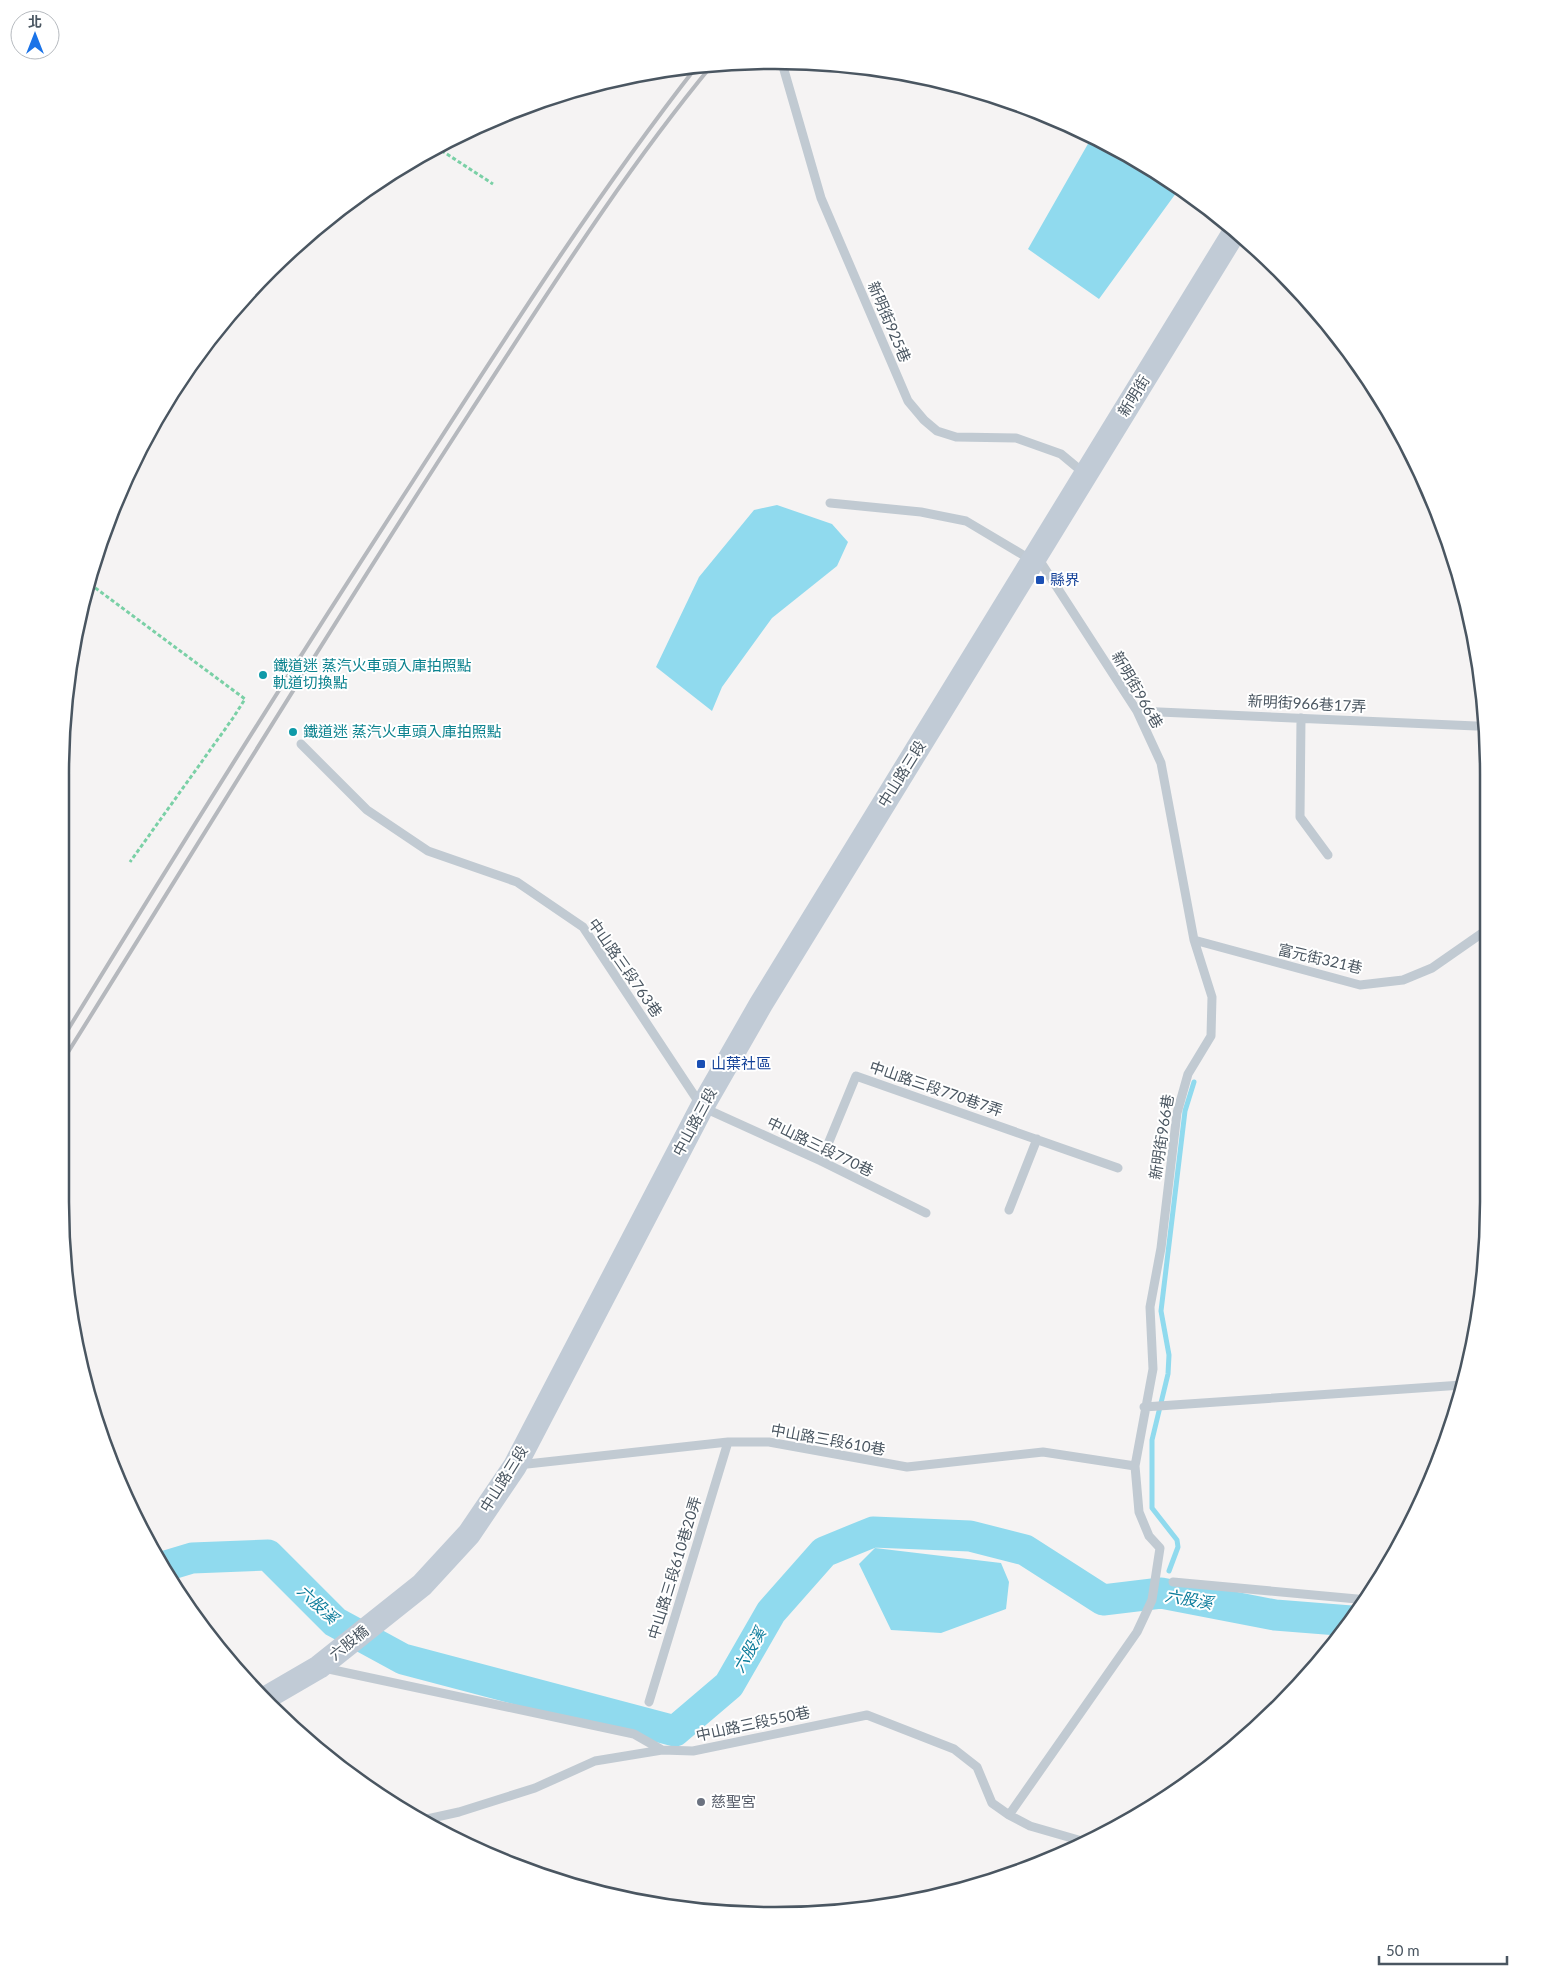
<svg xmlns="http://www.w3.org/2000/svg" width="1549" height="1976" viewBox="0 0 1549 1976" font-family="Lato,'Noto Sans TC',sans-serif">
	<rect width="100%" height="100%" fill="#f5f3f3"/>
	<path fill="#90daee" d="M1093,135L1179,189L1099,299L1028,249Z
		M777,505L832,524L848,542L837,566L772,618L722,687L712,711L656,667L699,577L754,510Z
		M875,1548L1001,1563L1009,1582L1006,1609L941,1633L891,1630L859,1564Z"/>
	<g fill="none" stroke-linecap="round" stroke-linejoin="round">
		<path stroke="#90daee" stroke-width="5" d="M1169,1571L1178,1547L1177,1540L1152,1508V1440L1168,1374L1169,1355L1161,1311L1185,1111L1194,1082
			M1161,1593L1163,1587"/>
		<path stroke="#90daee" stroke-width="31" d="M162,1567L192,1558L268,1555L335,1622L403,1659L675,1731L729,1685L771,1612L824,1552L873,1532L970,1536L1025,1550L1103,1600L1161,1593L1275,1615L1351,1621"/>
		<path stroke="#7ad0a6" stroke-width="3" stroke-dasharray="4 2.5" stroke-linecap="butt" d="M436,147L493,184
			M90,584L245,699L233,718L130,862
			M288,731L294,737"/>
		<path stroke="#c1cad2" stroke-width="9" d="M782,63L821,198L908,401L924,420L937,431L956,437L1016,438L1061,454L1085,474
			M830,503L921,512L966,521L1033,561
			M1137,711L1476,726
			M1301,718L1300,817L1328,855
			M301,744L367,810L428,851L517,882L583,927L702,1107L821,1161L926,1213
			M1194,940L1360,985L1403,980L1432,968L1488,929
			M821,1161L856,1076L1118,1168
			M1009,1210L1037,1139
			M1144,1407L1462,1385
			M518,1465L728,1442H769L907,1467L1043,1452L1135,1466
			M1173,1582L1368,1600
			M324,1668L634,1734L662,1750
			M649,1702L728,1442
			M1009,1815L1137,1632L1152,1600L1160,1548L1149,1536L1139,1512L1135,1466L1153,1369L1150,1307L1161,1248L1177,1113L1188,1074L1211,1036L1212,997L1194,940L1161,763L1137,711L1038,558
			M418,1821L459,1812L535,1788L595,1761L662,1750L693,1751L867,1715L954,1749L977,1767L992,1803L1009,1815L1030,1826L1082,1841"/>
		<path stroke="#c1cbd6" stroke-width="24" d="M264,1699L319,1667L422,1585L469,1534L515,1466L702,1107L761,1004L1235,231"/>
		<path stroke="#b5b8bd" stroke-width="4" d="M61,1041C176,853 293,666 413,481C504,340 594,198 697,66
			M60,1065C196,848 329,629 469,414C546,296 622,174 712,65"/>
	</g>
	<g fill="#1a4fb4" stroke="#fff" stroke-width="2">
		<rect x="1035" y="575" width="10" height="10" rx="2.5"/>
		<rect x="696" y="1059" width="10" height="10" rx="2.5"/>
	</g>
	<g fill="#0f9aa8" stroke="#fff" stroke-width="2">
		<circle cx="263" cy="675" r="5"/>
		<circle cx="293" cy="732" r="5"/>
	</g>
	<circle fill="#6b7280" stroke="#fff" stroke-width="2" cx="701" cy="1802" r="5"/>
	<g text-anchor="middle" stroke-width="4" stroke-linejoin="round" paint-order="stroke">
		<g font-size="15" fill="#4a5661" stroke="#fff">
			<text transform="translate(889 322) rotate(67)" y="5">新明街925巷</text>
			<text transform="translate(1134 396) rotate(-58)" y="5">新明街</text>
			<text transform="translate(1137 690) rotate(60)" y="5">新明街966巷</text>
			<text transform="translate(1307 704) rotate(3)" y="5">新明街966巷17弄</text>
			<text transform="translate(902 774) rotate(-58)" y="5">中山路三段</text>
			<text transform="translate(1320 959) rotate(13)" y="5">富元街321巷</text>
			<text transform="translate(625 968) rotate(55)" y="5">中山路三段763巷</text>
			<text transform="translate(936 1089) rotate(19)" y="5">中山路三段770巷7弄</text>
			<text transform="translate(695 1122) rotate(-62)" y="5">中山路三段</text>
			<text transform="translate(1162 1137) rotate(-81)" y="5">新明街966巷</text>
			<text transform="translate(820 1147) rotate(26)" y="5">中山路三段770巷</text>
			<text transform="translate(828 1440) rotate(10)" y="5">中山路三段610巷</text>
			<text transform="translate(504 1479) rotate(-58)" y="5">中山路三段</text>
			<text transform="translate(675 1568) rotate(-73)" y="5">中山路三段610巷20弄</text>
			<text transform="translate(349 1643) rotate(-39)" y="5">六股橋</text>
			<text transform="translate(753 1724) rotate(-12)" y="5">中山路三段550巷</text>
		</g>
		<g font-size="15" fill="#164399" stroke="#fff" text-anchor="start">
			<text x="1050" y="585">縣界</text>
			<text x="711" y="1069">山葉社區</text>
		</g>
		<g font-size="15" fill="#0d838f" stroke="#fff" text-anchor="start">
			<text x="273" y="671">鐵道迷 蒸汽火車頭入庫拍照點<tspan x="273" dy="17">軌道切換點</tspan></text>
			<text x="303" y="737">鐵道迷 蒸汽火車頭入庫拍照點</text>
		</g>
		<g font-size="15" fill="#5b616d" stroke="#fff" text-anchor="start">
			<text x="711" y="1807">慈聖宮</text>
		</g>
		<g font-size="16" font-style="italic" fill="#0c7c9b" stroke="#fff">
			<text transform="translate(1189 1599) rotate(10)" y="6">六股溪</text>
			<text transform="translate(318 1604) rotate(43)" y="6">六股溪</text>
			<text transform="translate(749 1650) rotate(-60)" y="6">六股溪</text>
		</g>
	</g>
	<path d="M0 0H1549V1976H0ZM774 69H775A705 705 0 0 1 1480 774V1202A705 705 0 0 1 775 1907H774A705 705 0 0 1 69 1202V774A705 705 0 0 1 774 69Z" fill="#fff" fill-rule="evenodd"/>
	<path fill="none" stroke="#4a5661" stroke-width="2.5" d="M774 69H775A705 705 0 0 1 1480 774V1202A705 705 0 0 1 775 1907H774A705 705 0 0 1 69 1202V774A705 705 0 0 1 774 69Z"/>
	<g transform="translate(35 35)"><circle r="24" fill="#ffffff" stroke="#b7bbc0"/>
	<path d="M0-4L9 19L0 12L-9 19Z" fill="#1a73e8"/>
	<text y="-8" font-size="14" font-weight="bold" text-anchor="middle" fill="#4a5661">北</text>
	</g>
	<path d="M1379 1956v8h128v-8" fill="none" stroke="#4a5661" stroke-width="2.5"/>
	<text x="1386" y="1956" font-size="15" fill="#4a5661" stroke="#ffffff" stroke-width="4" paint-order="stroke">50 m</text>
</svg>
